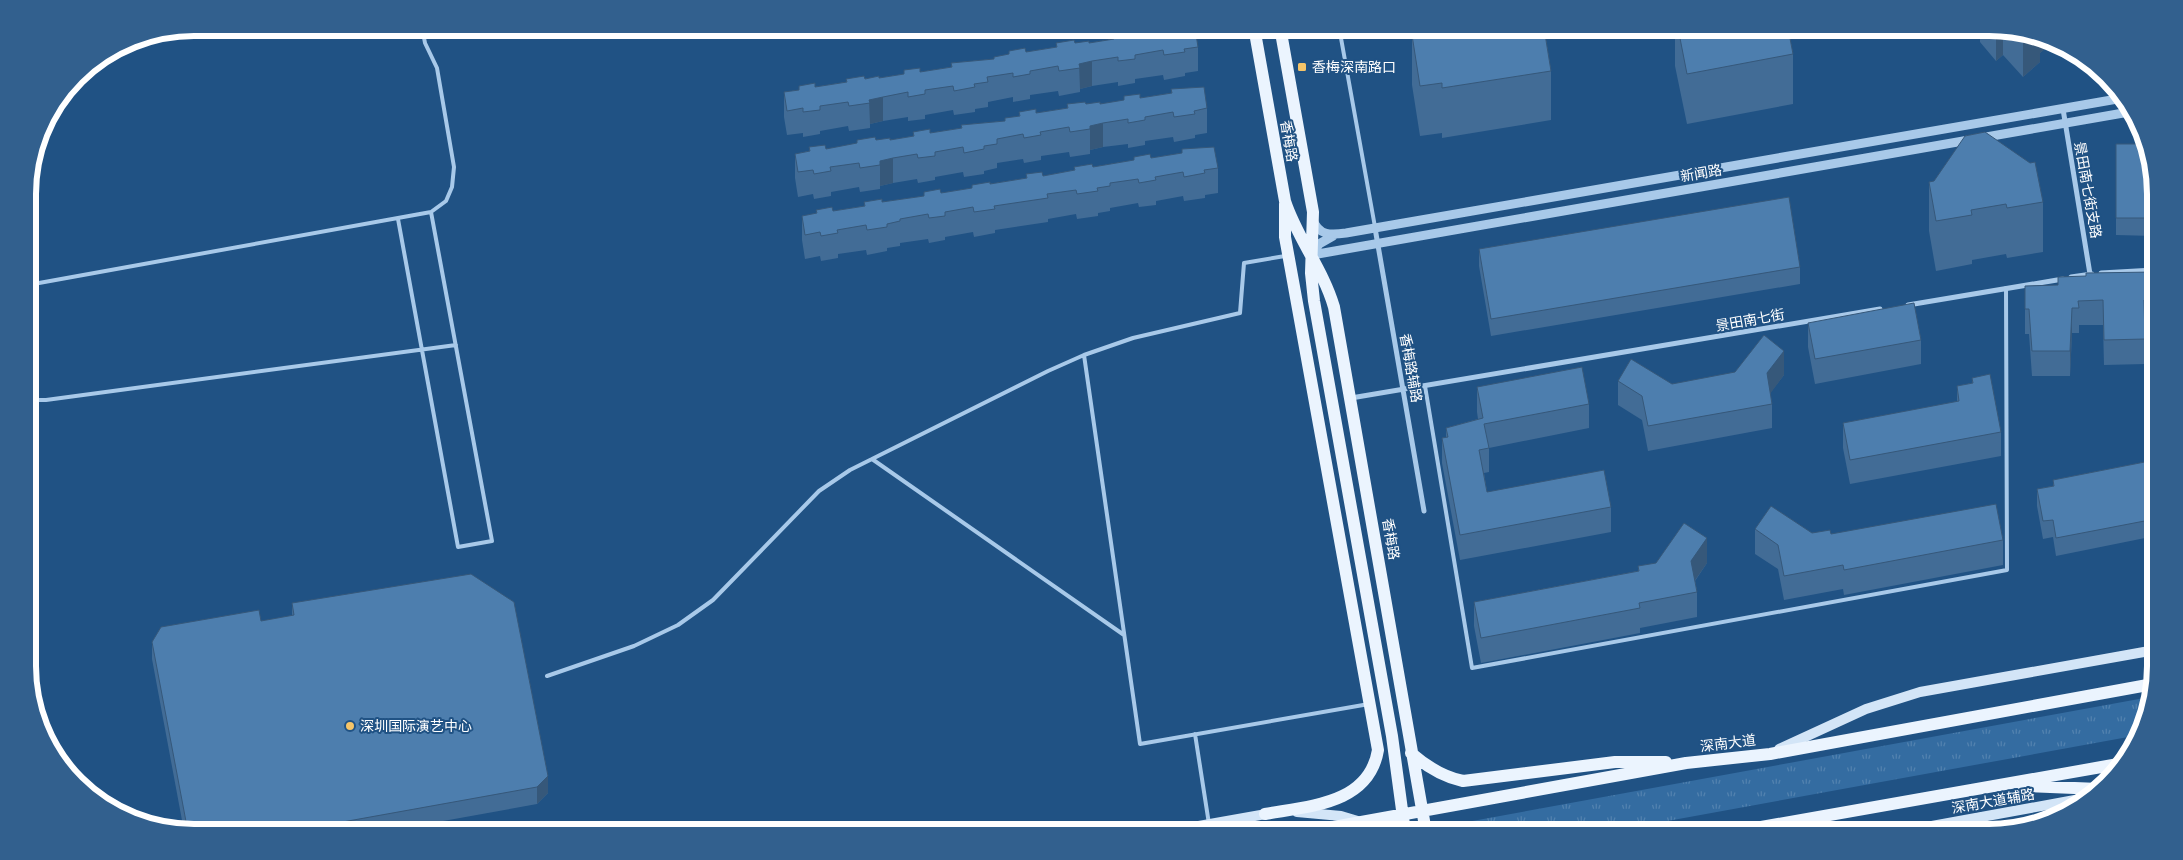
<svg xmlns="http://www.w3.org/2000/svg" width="2183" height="860" viewBox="0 0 2183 860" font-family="'PT Sans Narrow','Noto Sans SC',sans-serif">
	<defs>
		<pattern id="grass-tufts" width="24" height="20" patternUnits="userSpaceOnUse" patternTransform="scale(1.25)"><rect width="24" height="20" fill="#346ca1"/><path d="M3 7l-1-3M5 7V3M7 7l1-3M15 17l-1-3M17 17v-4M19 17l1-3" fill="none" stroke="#5282af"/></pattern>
	</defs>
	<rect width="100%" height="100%" fill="#205284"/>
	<path fill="url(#grass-tufts)" d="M2150,697L2147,720L2139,735L1607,832H1457L1456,824Z"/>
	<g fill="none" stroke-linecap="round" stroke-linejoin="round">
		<path stroke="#a8c9e9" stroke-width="4" d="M1339,27L1375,227
			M398,219L458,547L492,541L431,212
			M28,285L431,212L446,201L452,187L454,167L437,68L425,43L422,27
			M1084,355L1140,744L1369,704
			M1425,386L1472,668L2007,570L2006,288
			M29,400H46L456,345
			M872,459L1124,635
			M547,676L634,646L678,625L713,600L819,491L850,470L1048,371L1084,355L1133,338L1240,313L1244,263L1285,256
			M1195,734L1209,824"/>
		<path stroke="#a8c9e9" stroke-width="5" d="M2063,109L2090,274
			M1375,228L1424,511
			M2101,273L2154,270
			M2071,277L2092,274
			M1908,305L2063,279
			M1351,398L1880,309"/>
		<path stroke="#a8c9e9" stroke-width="9" d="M1313,220C1319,236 1331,235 1346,233L2123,98
			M1312,255L2129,112
			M1312,255L1319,244L1333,236"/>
		<path stroke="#d3e5f7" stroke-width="10" d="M1779,749L1866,709L1920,692L2155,650
			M1297,812L1341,816L1361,822
			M1165,832L1272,813
			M1899,832L2091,797"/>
		<path stroke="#ebf4fe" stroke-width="12" d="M1254,27L1285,201C1297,238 1323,269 1334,307L1426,832
			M1280,27L1313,212L1311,273L1314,301L1392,736L1405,832
			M1411,753C1426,766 1443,777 1463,781L1615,762H1666
			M2023,786L2099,789
			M1265,814C1310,806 1369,804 1378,750L1285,237V204
			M1306,832L1686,763L1770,754L2153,684
			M1733,832L2124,763"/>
	</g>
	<path fill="#426c96" d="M1162,28L1198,47V71L1185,73V76L1164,80L1163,75L1135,79V83L1118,86V82L1092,86L1080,89V92L1059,96L1058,91L1030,95V99L1013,102V97L988,102V107L975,109V112L954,115L953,110L925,115V119L908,121V117L883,121L870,124V128L849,131L848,126L820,131V134L803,137V133L787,135L784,117V92L799,90V86L815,87L846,82V79L879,78L904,74V70L920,72L951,67V63L994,59L1009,54V51L1026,52L1056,47V43H1089L1114,39V35L1131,36L1162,31Z
		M1430,28H1544L1551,71V120L1442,138V133L1420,136L1412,85V35L1430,32Z
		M1675,28H1788L1793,54V104L1687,124L1675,66Z
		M1979,28H1989L2043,36L2053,42L2040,53V62L2023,77L2003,55L1996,61L1980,42V28Z
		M1171,89L1207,108V133L1195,135V138L1174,142L1173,137L1145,141V145L1128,148V144L1103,147L1090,150V154L1070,157L1069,152L1041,156V160L1024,163L1023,159L997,163V168L984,171V174L964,177L963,172L935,177V180L918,183L917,179L893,183L880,186V189L860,192L859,187L831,192V196L814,199L813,194L798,197L795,178V154L809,151V147L826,149L857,144V140H890L913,136V132L930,133L961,128V125L1005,121L1019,116V112L1036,113L1067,108V104H1100L1124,101V96L1140,98L1171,93Z
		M2116,144L2154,172V236L2116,235Z
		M1182,149L1218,168V193L1205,195V198L1184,201L1183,196L1156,201V205L1139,207L1138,203L1110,208V211L1098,213V216L1077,219L1076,214L1048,219V222L995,230V233L974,237L973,232L945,237V240L929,243L928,239L900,243V246L887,248V251L867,255L866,250L838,254V258L821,261L820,256L805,259L802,240V216L816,214V210L833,211L864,206V202H882L924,196V192L941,193L972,188V185L990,184L1026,178V174L1043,176L1074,170V167H1093L1134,160V157L1151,158L1182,153Z
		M1929,182L2043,202V252L2007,258L2006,254L1972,260V264L1936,271L1929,231Z
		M1479,249L1800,267V284L1491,336L1479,266Z
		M2154,272V324L2145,325V364L2104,365L2103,325H2079V333H2072L2070,376H2032L2029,334H2025V286L2058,285L2086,276Z
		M1808,323L1921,340V364L1815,384L1808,347Z
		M1784,375L1770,393L1772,404V428L1648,451L1642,420L1618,405V381L1672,384Z
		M1972,378L2001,432V456L1850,484L1843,448V423L1957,402V386L1972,383Z
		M1477,387L1589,404V428L1489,448V472L1484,473L1487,492L1611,507V532L1460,560L1442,463V438L1446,437V428L1478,419L1477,412Z
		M2155,460V536L2056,556L2053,537L2043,539L2037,506V489L2053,486V480Z
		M1755,529L1831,534L2003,540V565L1844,595L1843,589L1784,600L1778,569L1755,554Z
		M1707,563L1695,581L1697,592V617L1640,628V633L1481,663L1474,626V602L1638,571V566Z
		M292,603L548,793L537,804L382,832H194L184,831L152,659V642L261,621L292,616Z"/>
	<path fill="#36587a" d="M1996,29L2003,30V55L1996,61Z
		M2023,33L2043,36L2053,42L2040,53V62L2023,77Z
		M1092,61V86L1080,89L1079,64Z
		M883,97V121L870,124L869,100Z
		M1103,123V147L1090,150V126Z
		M893,158V183L880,186V161Z
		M2072,308V333L2070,376V351Z
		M1784,351V375L1767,398V373Z
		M1707,538V563L1691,586V561Z
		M548,776V793L537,804V787Z"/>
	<path fill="#4d7eae" stroke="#36587a" d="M1162,28H1195L1198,47L1184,49L1185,52L1164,55L1163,50L1135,55V59L1118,61V57L1092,61L1079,64L1080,68L1059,71L1058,66L1030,71V74L1013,77V73L987,77L988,82L974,84L975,87L954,91L953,86L925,90V94L908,97V92L883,97L869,100L870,103L849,106L848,102L820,106V110L803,112V108L787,111L784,92L799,90V86L815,83V87L847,82L846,79L864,76L865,79L879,76V78L904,74V70L920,68V72L952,67L951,63L994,59V57L1009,54V51L1025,48L1026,52L1057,47L1056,43L1074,40L1075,43L1089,41V43L1114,39V35L1130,32L1131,36L1162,31Z
		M1431,28H1544L1551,71L1442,88V83L1420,86L1412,35L1431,32Z
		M1678,28H1788L1793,54L1687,74Z
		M1204,87L1207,108L1194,111L1195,114L1174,117L1173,112L1145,117V120L1128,123V119L1103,123L1090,126V129L1070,132L1069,127L1040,132L1041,135L1024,138L1023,134L997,139V144L984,146V149L964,153L963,147L935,152V156L918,158L917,154L893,158L880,161V165L860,168L859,163L830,167L831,171L814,174L813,170L798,172L795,154L810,151L809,147L825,145L826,149L857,143V140L875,137L876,140L890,138V140L914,136L913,132L930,129V133L962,128L961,125L1005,121V118L1020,116L1019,112L1036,109V113L1068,108L1067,104L1085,102L1086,104L1100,102V104L1124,100V96L1140,94V98L1172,93L1171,89Z
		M1985,132L2030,163L2035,162L2043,202L2007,208L2006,204L1971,210L1972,215L1936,221L1929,182L1934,181L1965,136Z
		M2116,144H2143L2154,172V218H2116Z
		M1214,147L1218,168L1204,170L1205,173L1184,177L1183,172L1155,177L1156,180L1139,183L1138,179L1110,183V186L1097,188L1098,191L1077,194L1076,190L1047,194L1048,198L994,206L995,209L974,212L973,207L945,212V216L929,218L928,214L900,219V221L887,224V227L867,230L866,225L837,230L838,233L821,236L820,232L805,235L802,216L817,213L816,210L832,207L833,211L865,206L864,202L882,199V202L924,196V192L940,189L941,193L972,188V185L990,182V184L1027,178L1026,174L1042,172L1043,176L1075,170L1074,167L1092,164L1093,167L1134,160V157L1150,154L1151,158L1182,153V149Z
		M1789,197L1800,267L1491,319L1479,249Z
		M2154,272V300H2144L2145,339L2104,340L2103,300L2078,301L2079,308H2072L2070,351H2032L2029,309H2025V286L2058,285V277L2086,276V273Z
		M1914,303L1921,340L1815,359L1808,323Z
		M1764,335L1784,351L1767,373L1772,404L1648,426L1642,396L1618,381L1631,359L1672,384L1735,372Z
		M1582,367L1589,404L1484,424L1489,448L1479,450L1487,492L1604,470L1611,507L1460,535L1442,438L1448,437L1446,428L1483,418L1477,387Z
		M1990,374L2001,432L1850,460L1843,423L1959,401L1957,386L1973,383L1972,378Z
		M2155,460V519L2056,538L2053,520L2043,521L2037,489L2054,486L2053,480Z
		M1996,504L2003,540L1844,570L1843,565L1784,576L1778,545L1755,529L1771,506L1812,533L1830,530L1831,534Z
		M1684,523L1707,538L1691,561L1697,592L1639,603L1640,608L1481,638L1474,602L1639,571L1638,566L1656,563Z
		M471,574L514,602L548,776L537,787L287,832H188L152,642L161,627L259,610L261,621L294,615L292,603Z"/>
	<g fill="#f6c569" stroke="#205284" stroke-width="2">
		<rect x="1297" y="62" width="10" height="10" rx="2.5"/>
		<circle cx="350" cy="726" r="5"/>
	</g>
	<g text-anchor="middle" stroke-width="4" stroke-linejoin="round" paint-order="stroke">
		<g font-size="14" fill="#fff" stroke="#205284" text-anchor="start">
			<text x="1312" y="72">香梅深南路口</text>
			<text x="360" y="731">深圳国际演艺中心</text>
		</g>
		<g font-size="14" fill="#fff" stroke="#205284">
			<text transform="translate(1289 141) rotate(80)" y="5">香梅路</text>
			<text transform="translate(1701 173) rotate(-10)" y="5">新闻路</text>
			<text transform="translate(2088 190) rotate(80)" y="5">景田南七街支路</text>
			<text transform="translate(1750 320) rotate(-10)" y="5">景田南七街</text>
			<text transform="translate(1411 368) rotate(80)" y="5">香梅路辅路</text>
			<text transform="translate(1391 539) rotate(80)" y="5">香梅路</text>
			<text transform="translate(1728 743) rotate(-7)" y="5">深南大道</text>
			<text transform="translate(1993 801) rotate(-10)" y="5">深南大道辅路</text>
		</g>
	</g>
	<path d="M0 0H2183V860H0ZM194 36H1989A158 158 0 0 1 2147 194V666A158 158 0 0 1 1989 824H194A158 158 0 0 1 36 666V194A158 158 0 0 1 194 36Z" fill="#32608e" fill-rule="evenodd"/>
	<path fill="none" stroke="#fff" stroke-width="6" d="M194 36H1989A158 158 0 0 1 2147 194V666A158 158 0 0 1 1989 824H194A158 158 0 0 1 36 666V194A158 158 0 0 1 194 36Z"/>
</svg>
